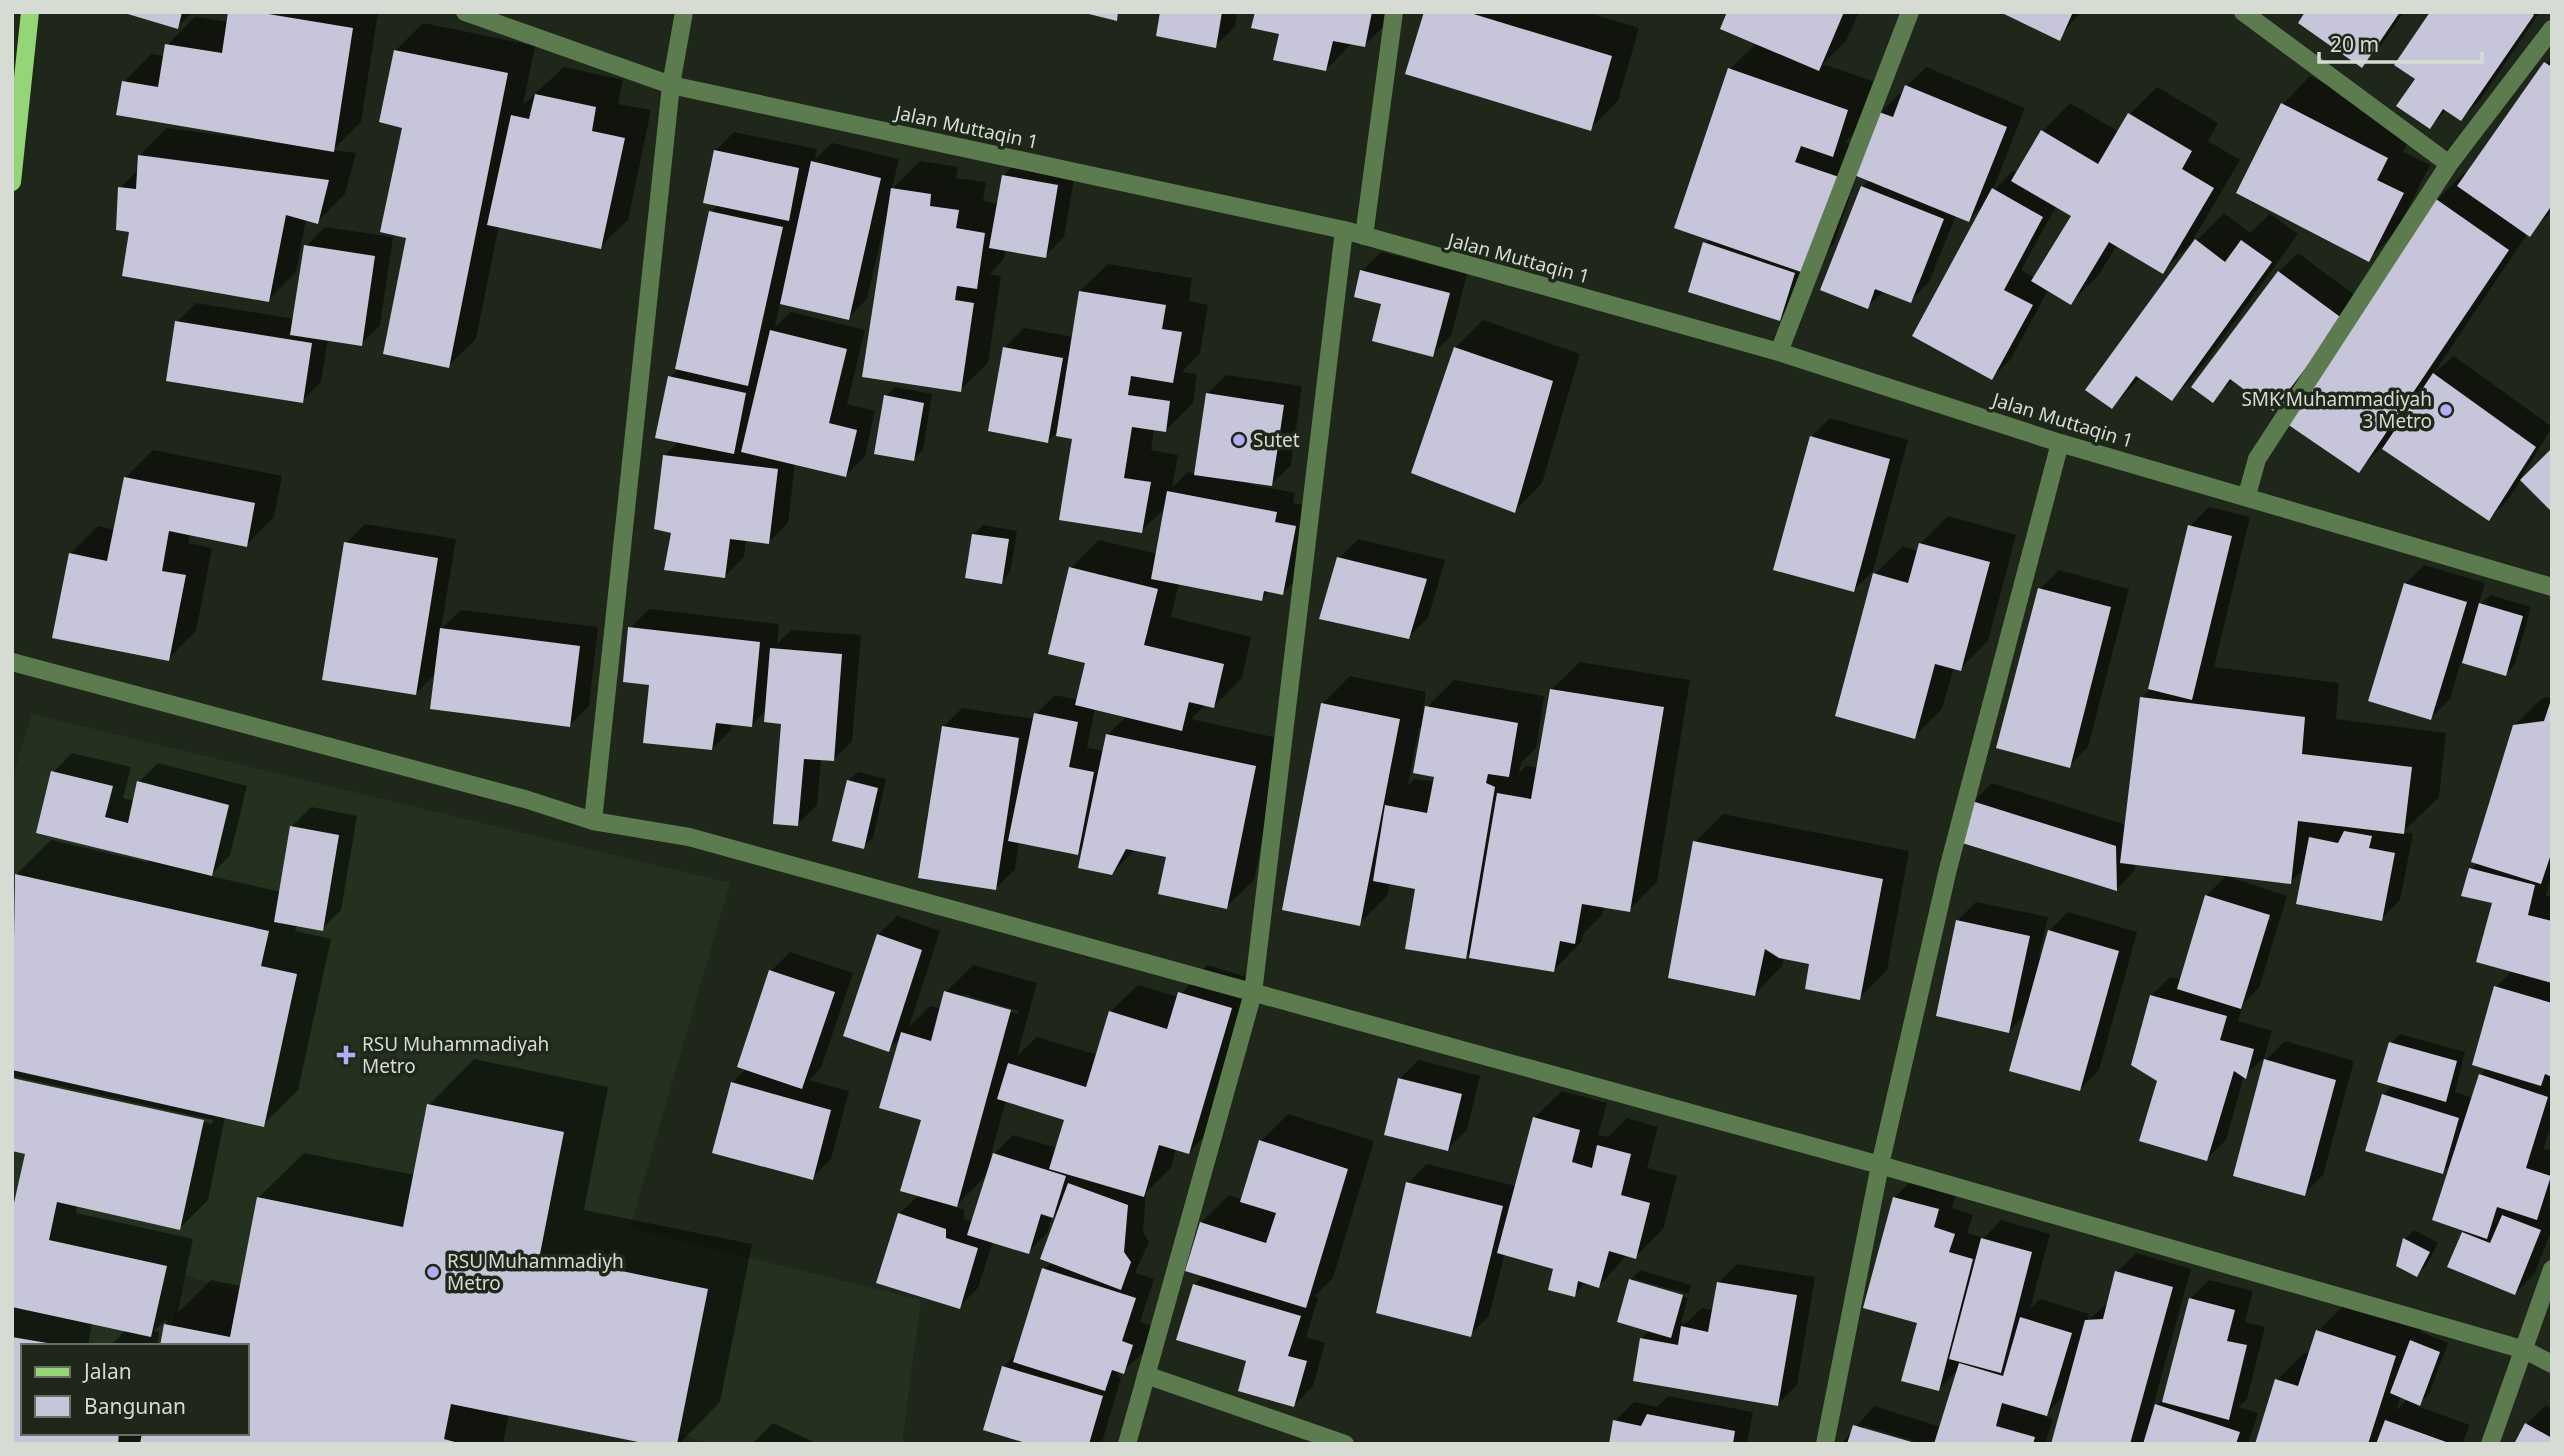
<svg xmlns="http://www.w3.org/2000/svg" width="2564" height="1456" viewBox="0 0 2564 1456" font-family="'Noto Sans',sans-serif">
	<rect width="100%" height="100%" fill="#1e271a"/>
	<path fill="#23311e" d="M32,714L730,883L630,1228L921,1300L902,1444H711L185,1275L165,1346H23V1433H141L138,1444H12V780Z"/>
	<path fill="#0007" fill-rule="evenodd" d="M123,12H192L178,27Z
		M230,12H378L361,122L333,150L356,153L345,194L317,222L306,219L296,272L268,300L131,231L120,188L139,169V156L167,128L257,140V137L124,82L151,54L165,56L167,45L195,17L229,22Z
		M1162,12H1237L1235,27L1215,46Z
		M1256,12H1393L1392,18L1364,46L1352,43L1326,70Z
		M1426,12H1586L1639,28L1618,101L1590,129Z
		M1729,12H1859L1846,41L1823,64L1875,82L1860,128L1845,142L1866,150L1880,113L1899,94L1903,95L1907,86L1926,67L2025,108L1992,192L2013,171L2018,173L2043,131L2070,103L2119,132L2130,114L2157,87L2218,123L2208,141L2240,160L2190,245L2162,272L2117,245L2098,276L2070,303L2048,290L2011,359L1992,378L1985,204L1969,220L1956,215L1929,282L1910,301L1884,291L1867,307L1862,187L1870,180L1857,175L1834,244L1808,271L1798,300L1779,319L1705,243L1710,239L1730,69L1757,43ZM2057,205L2073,215L2035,278L2021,270Z
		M2004,12H2081L2059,38Z
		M2307,12H2404L2380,47L2361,66Z
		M2432,12H2540L2480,100L2461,119L2447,109L2430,127L2417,79Z
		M423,23L535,46L523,105L564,67L623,80L618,104L651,110L628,220L600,247L499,225L476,339L448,366L408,236L404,126L395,51Z
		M2552,57V212L2528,233L2433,374L2454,356L2552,427L2521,478L2552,509L2521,479L2508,500L2489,519L2382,447L2358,471L2437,200L2464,173L2467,175Z
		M2310,76L2414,130L2403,152L2430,165L2396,232L2368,260L2238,193L2283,104Z
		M734,132L817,149L815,160L832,143L899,159L892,189L920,161L958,167L956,178L986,182L983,201L999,204L1003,176L1022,157L1076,167L1064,237L1045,256L1006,249L1004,259L990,274L1001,276L988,363L960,390L887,226L884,225L867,299L848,318L780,303L775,327L791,312L865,330L847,404L875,411L865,456L846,475L795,463L788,523L769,542L746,539L744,557L725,576L673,531L665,455L679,441L670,377L679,368L711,212L718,204L715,151Z
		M2224,213L2250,233L2270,214L2298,234L2199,371L2172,399L2141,377L2112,407L2194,243Z
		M325,227L393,237L380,325L361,344L328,339L321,382L302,401L177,322L196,303L295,319L306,246Z
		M1381,252L1467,274L1451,336L1432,355L1383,303L1362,271Z
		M2298,253L2360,299L2292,390L2273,409L2233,379L2212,400L2194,386L2279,272Z
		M1108,264L1192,278L1189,301L1208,305L1200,353L1182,372L1197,374L1193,403L1165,431L1154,429L1151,450L1178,455L1172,488L1188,472L1196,474L1207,394L1226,375L1302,386L1291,465L1272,484L1249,481V484L1295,493L1293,503L1314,507L1302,574L1283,593L1270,591L1261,599L1179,583L1171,617L1251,637L1242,678L1214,706L1206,704L1191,719L1282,739L1254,880L1226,907L1168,856L1136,849L1112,873L1085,846L1077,853L1019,841L1015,869L996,888L943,727L962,708L1035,719L1036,714L1055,695L1078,700L1088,662L1071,568L1099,540L1157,554L1166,507L1141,531L1074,438L1055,434L1048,441L1005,347L1024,328L1073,337L1080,291ZM1095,708L1127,716L1107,735L1104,751L1087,748Z
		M1483,320L1580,354L1542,483L1515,511L1455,348Z
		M895,387L932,394L923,450L914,459L886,396Z
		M1830,418L1908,440L1873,571L1854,590L1811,437Z
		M153,450L282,476L274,517L246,545L190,534L188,543L212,548L196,631L168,659L70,554L98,526L115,530L125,478Z
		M2209,507L2250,517L2214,667L2339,683L2336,719L2446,733L2439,797L2403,832L2413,834L2400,900L2381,919L2305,868L2290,883L2135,864V870L2117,889L1973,802L1992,783L2126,825L2142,698L2150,689L2190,526Z
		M1948,516L2016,535L1988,641L1960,669L1954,667L1942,709L1914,737L1875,574L1903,546L1918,551L1920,544Z
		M365,524L456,539L441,629L461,610L598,627L589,706L570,725L436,673L415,694L346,543Z
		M983,525L1017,531L1010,572L1001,582L974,534Z
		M1358,539L1445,560L1428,618L1408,637L1339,558Z
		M2424,565L2485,583L2478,607L2490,595L2531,607L2515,664L2505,674L2461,661L2450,699L2431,718L2405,584Z
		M2059,570L2129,589L2088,747L2069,766L2040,589Z
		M649,609L779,624L777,644L791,630L861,635L852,741L833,760L821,759L817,805L798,824L782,722L766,710L752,725L732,723L731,730L712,749L651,684L630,628Z
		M1580,662L1690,680L1657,882L1629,910L1604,906L1602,915L1583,934L1581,942L1554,970L1472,950L1465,957L1417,888L1390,882L1387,896L1359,924L1322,704L1350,676L1426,692L1423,711L1454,680L1544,696L1536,748L1521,763L1519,773L1526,766L1539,768L1552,689ZM1419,728L1423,729L1436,775L1435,782L1415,779L1408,785Z
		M2552,697V871L2546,896L2552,897V1122L2543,1149L2552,1151V1203L2548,1207L2552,1209V1229L2534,1274L2515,1293L2464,1233L2467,1230L2452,1163L2443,1172L2383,1095L2393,1085L2391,1043L2400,1034L2465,1052L2455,1092L2473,1098L2480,1075L2487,1068L2496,987L2513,970L2494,902L2471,869L2477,863L2514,726L2542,698Z
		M72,753L131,767L123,798L135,801L139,782L158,763L247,786L230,855L210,876L281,892L292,826L311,807L357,816L341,910L322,929L297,925L295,931L331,939L298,1090L263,1125L225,1117L208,1200L180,1228L77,1205L76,1213L193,1239L177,1314L211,1280L241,1286L258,1198L304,1153L415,1175L429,1105L474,1059L608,1087L584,1210L752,1244L720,1402L679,1444H657L509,1414L503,1444H12V1211L27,1152L12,1080L212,1124L213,1120L12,1076V894L16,875L51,840L147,862L148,859L53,772ZM167,1319L161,1346H247V1433H23V1346H88L92,1322L126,1330L110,1346H157L159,1332L154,1331Z
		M858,772L886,779L873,838L863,847L848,781Z
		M1723,814L1909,851L1887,970L1859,998L1811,962L1784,957L1782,966L1755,994L1695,842Z
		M2226,876L2287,896L2259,988L2243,1004L2238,1021L2272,1031L2264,1058L2244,1076L2226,1140L2207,1159L2159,1080L2151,996L2170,977L2181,980L2207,895Z
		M1976,902L2048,917L2039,957H2042L2049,931L2068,912L2137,932L2099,1070L2080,1089L2027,1013L2009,1031L1957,921Z
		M897,916L940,931L909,1027L930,1006L941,1009L946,992L973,965L1037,983L1017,1056L1037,1037L1098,1055L1110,1012L1138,985L1178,997L1207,965L1259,981L1216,1124L1189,1152L1176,1149L1171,1168L1146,1192L1143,1232L1149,1242L1135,1273L1154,1279L1140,1322L1151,1326L1143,1353L1117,1376L1121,1378L1103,1439L1098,1444H1035L1003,1367L1018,1352L1044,1269L1052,1262L1061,1207L1053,1215L1047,1233L1028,1252L993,1241L978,1288L959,1307L899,1214L919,1195L923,1119L901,1037L888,1050L878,935ZM962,994L1019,1011L1018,1014L962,998ZM1006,1100L1066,1119L1057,1148L1013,1135L990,1158ZM988,1174L973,1222L964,1219V1210L955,1207Z
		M790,952L853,973L821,1068L809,1080L849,1091L831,1159L812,1178L732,1083L747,1068L771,971Z
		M2285,1041L2354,1061L2323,1175L2304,1194L2266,1060Z
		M1419,1060L1480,1076L1467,1130L1447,1149L1399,1079Z
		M1562,1091L1607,1103L1598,1135L1608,1137L1627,1118L1658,1127L1647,1168L1677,1176L1663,1229L1635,1257L1627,1255L1599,1286L1587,1282L1574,1295L1555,1267L1505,1253L1489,1316L1470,1335L1408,1183L1427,1164L1516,1186L1534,1118Z
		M1288,1114L1374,1141L1333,1278L1315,1296L1318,1298L1306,1337L1325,1343L1313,1386L1294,1405L1248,1360L1194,1285L1204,1275L1201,1223L1229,1195L1243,1200L1261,1141Z
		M1913,1179L1957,1190L1952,1208L1973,1215L1967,1233L1984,1238L2001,1220L2050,1234L2030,1309L2040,1299L2089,1314L2088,1320L2109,1302L2117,1272L2136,1253L2191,1269L2152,1410L2166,1396L2190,1299L2209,1280L2253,1291L2245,1322L2265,1327L2247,1399L2239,1407L2258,1413L2248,1444H2144L2145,1441L2143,1444H2057L2066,1394L2044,1416L2053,1419L2045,1444H1924L1864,1426V1430L1911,1444H1841L1874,1406L1941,1427L1960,1368L1938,1390L1919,1322L1894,1198Z
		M2414,1230L2438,1243L2426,1266L2416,1275L2398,1265L2405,1239Z
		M1737,1264L1815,1277L1797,1385L1778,1404L1641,1339L1650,1330L1631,1280L1640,1270L1691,1285L1689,1294L1634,1279V1282L1688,1298L1681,1323L1685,1324L1702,1308L1714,1311L1718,1283Z
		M2345,1304L2422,1328L2421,1332L2448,1343L2429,1394L2417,1406L2470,1425L2462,1444H2257L2277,1380L2304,1353L2310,1354L2318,1331ZM2401,1396L2408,1399L2396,1411Z
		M1668,1396L1753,1412L1747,1444H1611L1615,1421L1634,1402L1657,1407Z
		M2546,1405L2552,1409V1444L2527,1424Z
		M773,1423L818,1444H752Z"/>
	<path fill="#c7c5d9" d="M121,12H182L178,29Z
		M228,12H256L353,28L334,152L116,115L122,81L158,87L165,44L222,53Z
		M1081,12H1118L1117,21Z
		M1160,12H1222L1216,48L1156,36Z
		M1255,12H1372L1365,47L1333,41L1326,71L1273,60L1279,34L1251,28Z
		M1424,12H1467L1612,56L1591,131L1405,74Z
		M1727,12H1844L1819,71L1720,29Z
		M2000,12H2073L2060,41Z
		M2305,12H2400L2362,68L2298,23Z
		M2430,12H2530L2534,15L2461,121L2443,109L2430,129L2396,106L2415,79L2394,65Z
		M394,50L508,73L449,368L383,354L406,238L380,232L402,128L379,122Z
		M2544,62L2552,67V205L2530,237L2457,186Z
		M1728,68L1848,110L1833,157L1801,146L1795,162L1839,177L1807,274L1674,228Z
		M1905,85L2007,127L1969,222L1854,175L1879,112L1893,117Z
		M535,94L596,107L592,131L625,138L601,249L487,225L511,115L529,119Z
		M2281,103L2388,158L2377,180L2404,193L2369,262L2236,193Z
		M2128,113L2192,151L2182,169L2214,188L2163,274L2109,242L2071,305L2031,281L2071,216L2011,181L2041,130L2098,164Z
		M714,150L799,168L789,221L703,203Z
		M138,155L329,180L318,224L286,215L269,302L122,276L129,232L116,230L118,187L136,189Z
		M811,161L881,178L849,320L780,304Z
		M1002,175L1058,185L1046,258L989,248Z
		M1861,186L1944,219L1911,303L1875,289L1868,309L1820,290Z
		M891,188L931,194L930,206L959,210L956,228L985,233L977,289L957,286L955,300L974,303L961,392L862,377Z
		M1992,188L2043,217L2004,290L2033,305L1992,380L1912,336Z
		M2436,199L2509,250L2359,473L2284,422Z
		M709,211L783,227L748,386L675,369Z
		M2195,239L2225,262L2241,240L2272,262L2172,401L2136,376L2112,409L2085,390Z
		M1703,242L1795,273L1780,321L1688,292Z
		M304,245L375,256L362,346L290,335Z
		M1360,270L1450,293L1433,357L1372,341L1381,304L1354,297Z
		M2278,271L2343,319L2273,411L2230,379L2213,403L2191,387Z
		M1079,291L1166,305L1162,329L1182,332L1173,383L1131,376L1128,395L1170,401L1166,432L1132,427L1124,478L1151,482L1142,533L1059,520L1072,439L1056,436Z
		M175,321L312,343L303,403L166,381Z
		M770,330L847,349L829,423L857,430L846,477L741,452Z
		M1003,347L1063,358L1048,443L988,431Z
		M1454,347L1553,381L1515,513L1411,473Z
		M2433,373L2536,447L2489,521L2382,449Z
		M668,376L746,393L734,454L655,438Z
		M1206,393L1284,405L1272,486L1194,475Z
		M884,395L924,403L914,461L874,454Z
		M1810,436L1890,459L1854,592L1773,570Z
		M2552,448V512L2520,480Z
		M663,455L778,469L769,544L730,539L725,578L664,570L671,533L654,529Z
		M124,477L255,503L247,547L169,531L162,571L186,575L169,661L52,638L69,553L107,561Z
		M1167,491L1277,512L1275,522L1296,526L1283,595L1264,591L1262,601L1151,579Z
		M2188,525L2232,536L2192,700L2148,689Z
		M972,534L1009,539L1002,584L965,578Z
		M344,542L438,558L416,695L322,680Z
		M1919,543L1990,562L1961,671L1935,664L1915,739L1835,716L1873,573L1908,583Z
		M1337,557L1427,579L1409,639L1319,619Z
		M1069,567L1158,589L1144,645L1224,664L1214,708L1189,702L1182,731L1075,705L1085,663L1048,654Z
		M2404,583L2467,602L2431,720L2368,701Z
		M2038,588L2111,607L2070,768L1996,748Z
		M2479,603L2523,616L2506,676L2462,663Z
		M628,627L760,642L752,727L716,723L712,750L643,743L649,685L623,682Z
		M440,628L580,646L570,727L430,709Z
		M770,648L842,654L834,761L804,759L798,826L773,824L781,724L764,722Z
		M1550,689L1664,707L1630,912L1582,904L1575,944L1560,941L1554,972L1469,958L1497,793L1531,799Z
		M2140,697L2305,717L2302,754L2412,767L2404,834L2298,821L2291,884L2120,863Z
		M2552,697V851L2541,884L2471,862L2513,725L2544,721Z
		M1321,703L1400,719L1360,926L1282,910Z
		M1425,706L1518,723L1509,777L1488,774L1486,783L1495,787L1466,959L1405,949L1415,889L1373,881L1385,805L1427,813L1434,777L1413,773Z
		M1034,713L1078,722L1069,767L1094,772L1078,855L1008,841Z
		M942,726L1019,738L996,890L918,878Z
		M1106,734L1256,766L1227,909L1158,894L1166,857L1126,849L1112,875L1078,868Z
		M51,771L113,786L105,817L128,823L137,781L229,805L212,876L36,833Z
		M847,780L878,788L864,849L832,841Z
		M1972,801L2116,846L2117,891L1959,842Z
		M290,826L339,835L323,931L274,922Z
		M2344,831L2372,836L2369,848L2395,853L2382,921L2296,904L2309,837L2338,843Z
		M1693,841L1883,879L1860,1000L1805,989L1809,964L1779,958L1765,949L1755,996L1668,978Z
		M2469,868L2535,885L2528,915L2552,921V983L2476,962L2492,903L2461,896Z
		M15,874L269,931L261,966L297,974L264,1127L12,1070Z
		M2205,895L2270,915L2241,1009L2177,989Z
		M1956,920L2030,936L2009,1033L1936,1016Z
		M2048,930L2119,951L2080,1091L2009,1071Z
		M877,934L922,950L889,1052L843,1036Z
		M769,970L835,992L802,1089L737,1067Z
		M2494,986L2552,1003V1077L2545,1074L2541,1086L2472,1065Z
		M944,991L1011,1010L957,1207L900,1191L921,1120L879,1108L901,1032L931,1041Z
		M1178,992L1232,1008L1189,1154L1159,1145L1144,1197L1049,1169L1064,1120L997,1099L1008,1063L1086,1087L1109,1011L1167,1029Z
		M2150,995L2227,1016L2220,1040L2254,1049L2246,1079L2234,1071L2207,1161L2139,1141L2157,1081L2131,1065Z
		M2389,1042L2457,1061L2446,1102L2377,1082Z
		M2264,1059L2336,1080L2305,1196L2233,1176Z
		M2479,1074L2548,1097L2526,1168L2551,1176L2537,1220L2497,1207L2487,1239L2432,1220Z
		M12,1078L204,1120L180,1230L57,1202L49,1240L167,1266L151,1337L12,1307V1212L25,1154L12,1151Z
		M1398,1078L1462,1094L1448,1151L1384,1135Z
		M731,1082L831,1110L813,1180L712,1153Z
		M2382,1094L2459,1118L2443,1174L2365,1151Z
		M427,1104L564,1132L540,1254L708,1289L677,1444H648L451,1404L444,1439L462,1444H140L142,1433H247V1346H160L164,1324L230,1337L257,1197L403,1227Z
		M1533,1117L1580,1130L1572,1162L1592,1168L1597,1145L1631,1154L1621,1195L1650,1203L1636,1259L1609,1251L1599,1288L1578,1281L1575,1297L1548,1290L1553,1269L1497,1253Z
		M1259,1140L1348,1169L1306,1308L1185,1271L1200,1222L1266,1243L1276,1213L1240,1202Z
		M993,1153L1066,1176L1053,1218L1041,1214L1029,1254L967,1235Z
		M1406,1182L1503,1206L1471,1337L1376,1313Z
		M1068,1183L1128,1205L1124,1252L1131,1262L1121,1290L1040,1259Z
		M1893,1197L1939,1209L1934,1227L1955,1234L1949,1252L1973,1259L1939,1391L1901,1381L1917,1323L1863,1308Z
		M898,1213L946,1229V1238L978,1248L960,1309L876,1283Z
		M2502,1215L2541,1230L2515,1295L2447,1267L2462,1232L2490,1243Z
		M1981,1238L2032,1252L2001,1373L1949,1359Z
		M2403,1238L2430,1252L2417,1277L2396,1266Z
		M1042,1268L1136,1298L1122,1341L1133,1345L1124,1374L1112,1370L1105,1391L1013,1362Z
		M2115,1271L2173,1287L2130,1444H2051L2085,1320L2103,1319Z
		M1629,1279L1683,1295L1671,1338L1617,1322Z
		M1717,1282L1797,1295L1778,1406L1633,1381L1640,1338L1678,1345L1681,1326L1708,1332Z
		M1193,1284L1301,1316L1288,1356L1307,1361L1294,1407L1238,1391L1246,1361L1176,1340Z
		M2189,1298L2235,1310L2227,1341L2247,1345L2229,1420L2162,1402Z
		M2020,1317L2072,1333L2047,1416L2002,1403L1996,1426L2035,1437L2033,1444H1934L1959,1363L2003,1376Z
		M2316,1330L2396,1356L2368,1444H2255L2275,1379L2298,1386Z
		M12,1337L53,1344L23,1346V1433H119L118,1444H12Z
		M2410,1340L2440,1352L2420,1406L2390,1393Z
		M1002,1366L1103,1396L1089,1444H1029L983,1430Z
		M2155,1404L2240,1432L2236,1444H2143Z
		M1647,1414L1735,1431L1733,1444H1609L1613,1420L1641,1426Z
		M2385,1420L2449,1443V1444H2376Z
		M2525,1423L2552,1438V1444H2514Z
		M1853,1425L1915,1443V1444H1847Z"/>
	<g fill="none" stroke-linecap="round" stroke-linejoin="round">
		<path stroke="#5c7c50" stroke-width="18" d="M465,12L671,85L1344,230L1779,352L2060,443L2552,587
			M2243,12L2449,164L2257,459L2247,495
			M2449,164L2552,29
			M1364,236L1394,12
			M1779,352L1910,12
			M12,662L525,799L593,821L689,837L1880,1165L2525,1350L2552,1364
			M593,821L671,85L684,12
			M1146,1375L1345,1444
			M1127,1444L1253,993L1344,230
			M1825,1444L1880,1165L1948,869L2060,443
			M2490,1444L2552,1269"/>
		<path stroke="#93d577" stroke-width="18" d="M12,182L30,12"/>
	</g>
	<g fill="#b5acf8" stroke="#1e271a" stroke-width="2.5">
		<circle cx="2446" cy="410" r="7"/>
		<circle cx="1239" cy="440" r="7"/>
		<path d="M342.5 1044.5h7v7h7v7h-7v7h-7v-7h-7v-7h7z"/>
		<circle cx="433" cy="1272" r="7"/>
	</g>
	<g text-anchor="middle" stroke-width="7" stroke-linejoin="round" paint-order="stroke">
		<g font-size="19" fill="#d6dcd3" stroke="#1e271a">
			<text transform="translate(967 127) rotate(12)" y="7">Jalan Muttaqin 1</text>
			<text transform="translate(1519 258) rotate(15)" y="7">Jalan Muttaqin 1</text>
			<text transform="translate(2063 420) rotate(17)" y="7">Jalan Muttaqin 1</text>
		</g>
		<g font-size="19" fill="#d6dcd3" stroke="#1e271a" text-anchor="start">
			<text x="2432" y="406" text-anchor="end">SMK Muhammadiyah<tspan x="2432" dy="22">3 Metro</tspan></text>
			<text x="1253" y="447">Sutet</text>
			<text x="362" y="1051">RSU Muhammadiyah<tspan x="362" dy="22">Metro</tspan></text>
			<text x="447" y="1268">RSU Muhammadiyh<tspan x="447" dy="22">Metro</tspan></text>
		</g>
	</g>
	<rect width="2564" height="1456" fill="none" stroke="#d6dcd3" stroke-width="28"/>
	<rect x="21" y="1344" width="228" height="91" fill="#1e271a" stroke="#686f64" stroke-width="2"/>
	<rect x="35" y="1367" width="35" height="10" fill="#93d577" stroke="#686f64" stroke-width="2"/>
	<text x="84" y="1379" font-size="21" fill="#d6dcd3">Jalan</text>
	<rect x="35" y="1396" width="35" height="21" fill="#c7c5d9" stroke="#686f64" stroke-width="2"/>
	<text x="84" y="1414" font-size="21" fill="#d6dcd3">Bangunan</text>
	<path d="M2319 52v10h163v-10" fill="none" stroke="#d6dcd3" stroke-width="3.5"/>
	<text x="2330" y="52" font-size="21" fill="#d6dcd3" stroke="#1e271a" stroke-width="5" paint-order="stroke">20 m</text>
</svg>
